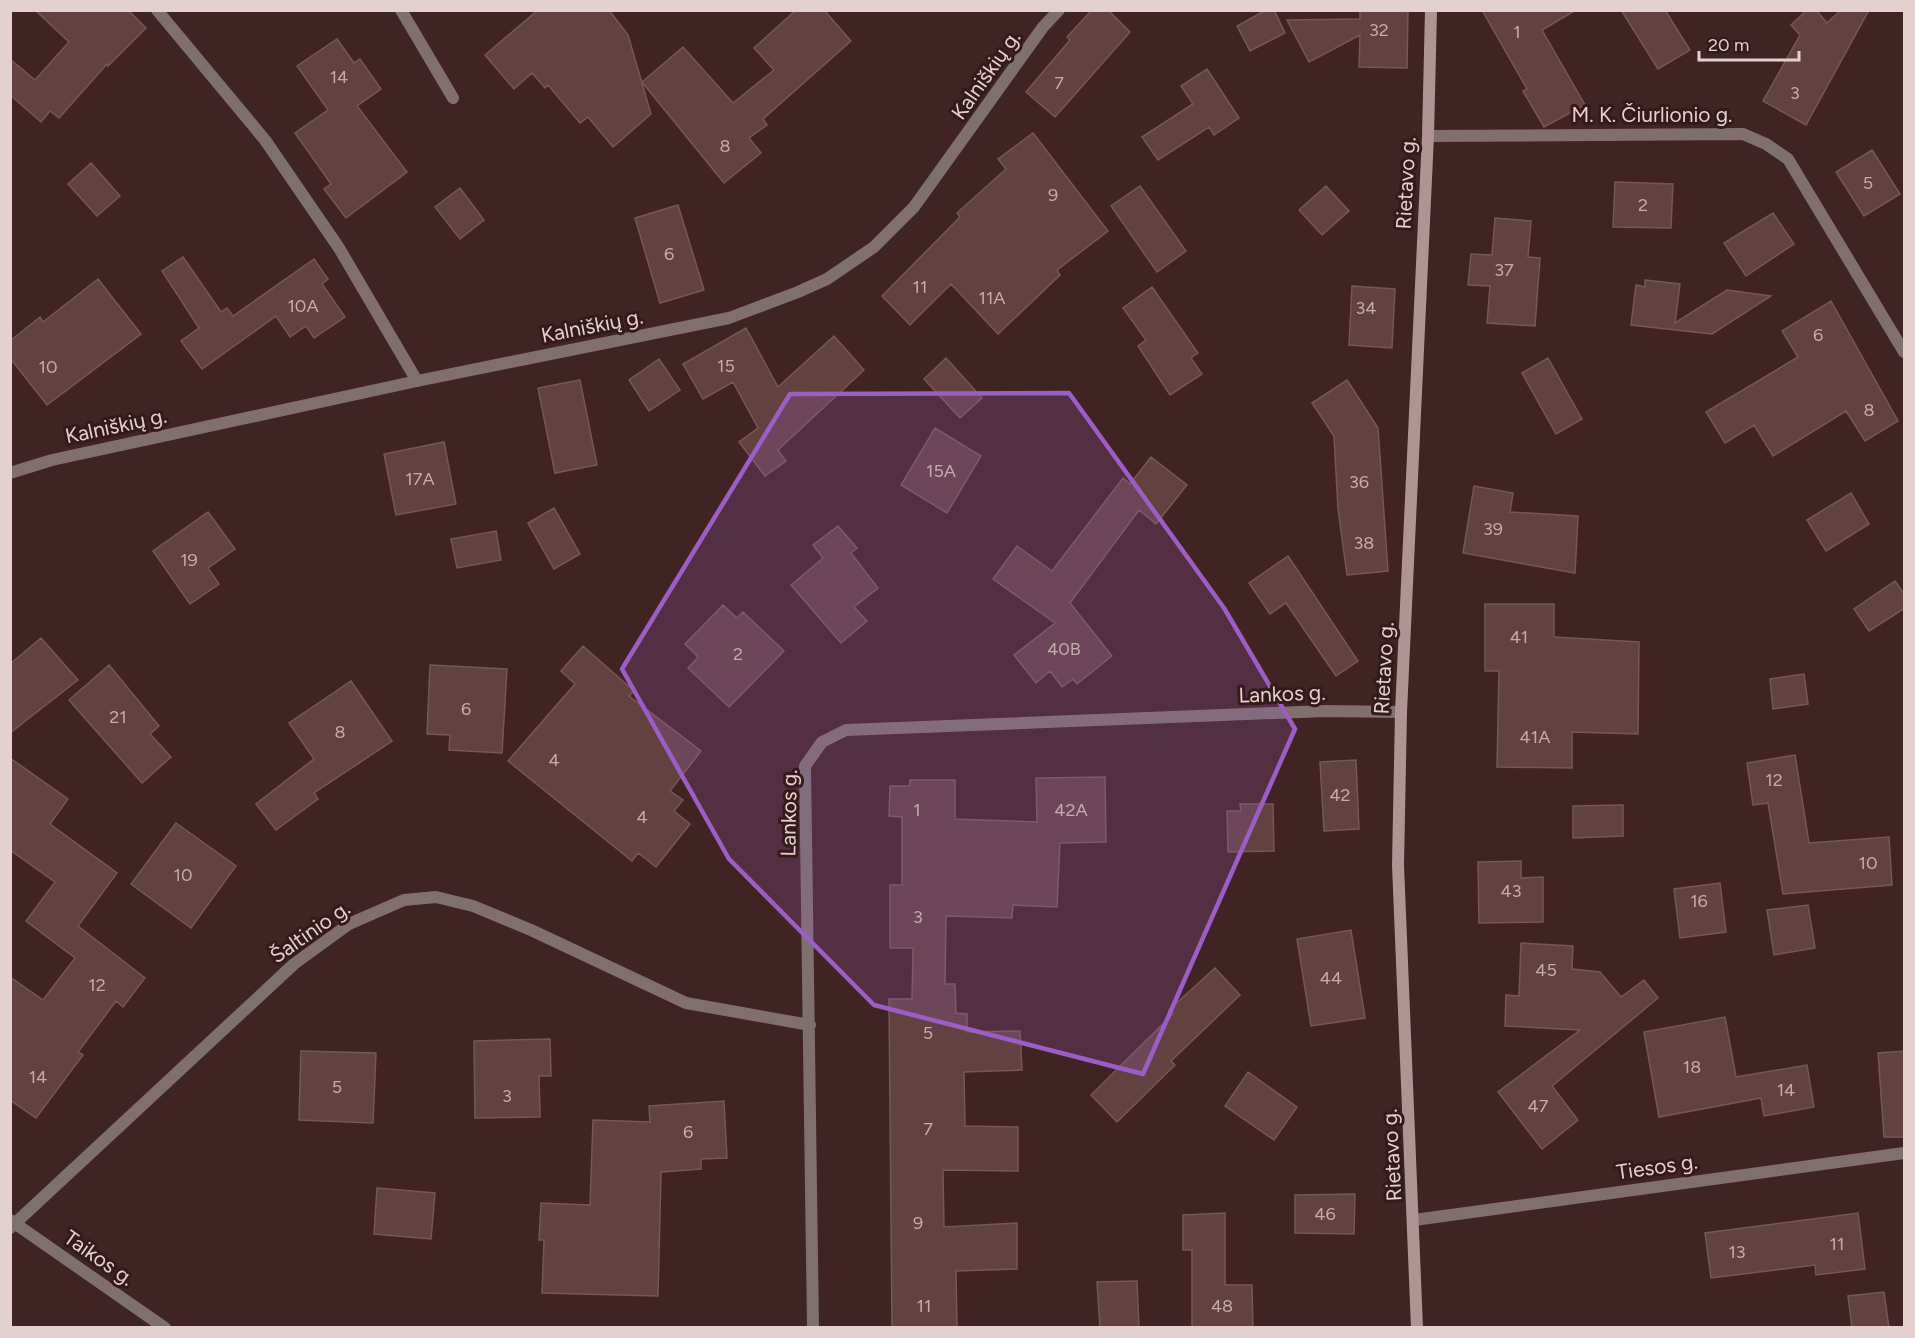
<svg xmlns="http://www.w3.org/2000/svg" width="1915" height="1338" viewBox="0 0 1915 1338" font-family="Figtree,sans-serif">
	<rect width="100%" height="100%" fill="#402423"/>
	<path fill="#614240" stroke="#775755" stroke-width="1.5" d="M35,10H128L146,28L108,66L107,64L59,118L50,111L41,122L10,95V59L35,80L69,42Z
		M538,10H609L628,35L651,114L613,147L588,117L580,123L548,85L545,88L532,73L514,89L485,55Z
		M796,10H824L851,41L763,119L767,125L749,138L761,153L724,183L642,82L683,47L733,103L774,70L754,48Z
		M1092,10H1108L1130,32L1055,117L1026,92L1070,40L1067,37Z
		M1266,10H1274L1285,33L1250,51L1237,26Z
		M1360,10H1408L1407,68L1359,67L1360,35L1309,62L1287,20L1360,19Z
		M1482,10H1576L1542,30L1585,105L1544,127L1523,91L1527,89Z
		M1621,10H1665L1690,50L1658,69Z
		M1807,10H1816L1827,23L1841,10H1869L1806,125L1763,101L1800,35L1791,25Z
		M337,39L354,63L360,59L381,89L357,106L407,172L346,218L324,189L331,184L295,133L328,110L297,66Z
		M1207,69L1239,118L1214,135L1209,127L1158,160L1142,137L1193,104L1181,86Z
		M1033,133L1108,231L1057,270L1060,275L998,334L951,284L910,325L882,296L960,217L957,213L1006,169L998,159Z
		M1872,150L1900,194L1864,216L1836,172Z
		M91,163L120,196L97,216L68,184Z
		M1615,182L1673,184L1671,228L1613,227Z
		M1140,186L1186,251L1157,272L1111,206Z
		M1326,186L1349,211L1322,235L1299,210Z
		M460,188L484,220L460,239L435,207Z
		M678,205L704,290L660,303L635,218Z
		M1773,213L1794,244L1746,276L1724,243Z
		M1495,218L1531,221L1528,257L1540,258L1535,326L1487,323L1490,286L1468,285L1471,254L1492,255Z
		M183,257L221,312L227,308L233,316L314,259L328,279L322,284L345,317L314,338L306,326L290,337L276,316L202,369L181,341L199,328L162,271Z
		M98,279L141,334L47,405L10,358V341L40,317L43,322Z
		M1645,280L1680,284L1675,323L1727,290L1771,296L1712,334L1631,325L1636,285L1645,287Z
		M1352,286L1395,289L1392,348L1349,345Z
		M1152,287L1198,353L1191,358L1202,374L1170,395L1138,346L1146,340L1123,308Z
		M1831,301L1898,421L1865,441L1846,411L1773,456L1754,425L1725,443L1706,412L1798,357L1782,331Z
		M746,328L778,387L834,336L864,370L778,450L786,461L765,476L739,442L758,428L733,382L703,399L683,364Z
		M946,358L982,398L960,418L924,379Z
		M1548,358L1582,419L1556,434L1522,373Z
		M659,359L680,390L649,411L629,380Z
		M580,380L597,465L555,473L538,388Z
		M1347,380L1378,428L1388,571L1347,575L1338,509L1334,436L1312,403Z
		M935,428L981,456L947,513L901,485Z
		M444,442L456,504L396,515L384,454Z
		M1151,457L1187,485L1156,524L1139,510L1070,603L1112,656L1077,684L1073,679L1062,687L1050,671L1036,683L1014,655L1055,623L993,579L1017,546L1052,571L1123,478L1130,484Z
		M1474,486L1513,493L1510,512L1578,516L1575,573L1463,553Z
		M1851,493L1869,524L1826,551L1807,520Z
		M554,508L580,554L554,569L528,523Z
		M208,512L235,549L208,568L219,584L190,604L153,551Z
		M838,526L857,548L851,553L878,588L854,607L867,621L841,643L791,585L823,558L813,545Z
		M496,531L501,560L457,568L451,539Z
		M1288,556L1358,661L1336,676L1286,603L1270,614L1249,583Z
		M1895,581L1905,595V608L1869,631L1854,609Z
		M1485,604H1554V637L1639,642L1638,734L1572,732V768L1497,767L1499,671H1485Z
		M723,605L737,618L743,612L784,651L729,707L688,668L698,657L685,644Z
		M41,638L78,680L10,733V664Z
		M583,646L634,691L629,696L701,751L670,791L683,800L674,811L690,824L656,867L638,853L632,861L508,761L575,684L561,671Z
		M109,665L159,726L150,734L171,757L142,783L69,700Z
		M430,665L507,669L502,753L449,750L450,735L427,734Z
		M1804,674L1808,704L1773,709L1770,679Z
		M351,681L392,741L314,793L318,799L276,830L256,804L314,759L289,723Z
		M1795,755L1809,843L1889,837L1892,885L1783,894L1768,803L1753,805L1747,763Z
		M10,758L68,799L50,824L117,873L78,926L145,978L123,1007L116,1001L78,1052L83,1055L36,1118L10,1100V977L43,1000L75,958L26,921L55,882L10,850Z
		M1356,760L1359,829L1324,831L1320,762Z
		M1105,777L1106,842L1060,843L1057,907L1013,905L1012,918L946,916L945,984H955L956,1013L967,1014V1032L1020,1031L1022,1070L964,1072L965,1126L1018,1127V1171L943,1170L944,1227L1017,1223V1269L956,1271L957,1328H892L889,999H912L913,948H890V885H902V817L889,816L890,786H910V780H955V819L1037,822L1036,778Z
		M1240,804H1273L1274,851L1228,852L1227,811H1241Z
		M1623,805V836L1573,838V806Z
		M176,823L236,866L191,928L131,884Z
		M1521,861V878L1543,877V922L1479,923L1478,862Z
		M1720,883L1726,932L1680,938L1674,889Z
		M1808,905L1815,948L1774,955L1767,910Z
		M1351,930L1365,1018L1311,1026L1297,939Z
		M1521,943L1573,946L1572,969L1600,972L1621,997L1644,980L1658,998L1552,1086L1578,1120L1542,1149L1498,1092L1580,1030L1505,1026L1506,995L1519,996Z
		M1215,968L1240,995L1171,1061L1175,1065L1117,1122L1091,1095L1173,1014L1169,1010Z
		M1725,1017L1736,1077L1807,1065L1814,1107L1764,1116L1761,1098L1659,1117L1644,1032Z
		M550,1039L551,1076H539L540,1117L475,1118L474,1041Z
		M301,1051L376,1053L373,1123L299,1120Z
		M1905,1051V1137H1884L1878,1053Z
		M1248,1072L1297,1107L1274,1140L1225,1106Z
		M724,1101L727,1158L701,1159V1169L661,1172L658,1296L542,1293L544,1240H539L541,1203L590,1205L593,1120L650,1122L649,1106Z
		M377,1188L435,1193L431,1239L374,1234Z
		M1355,1194L1354,1234L1295,1233V1195Z
		M1225,1213V1285H1252L1253,1328H1192V1250H1183V1215Z
		M1858,1213L1865,1269L1816,1275L1815,1265L1711,1278L1705,1233Z
		M1137,1281L1139,1328H1100L1097,1282Z
		M1884,1292L1889,1328H1852L1848,1296Z"/>
	<g fill="none" stroke-linecap="round" stroke-linejoin="round">
		<path stroke="#7f706f" stroke-width="12" d="M157,10L265,140L339,248L417,381
			M401,10L453,98
			M1428,136L1743,134L1766,144L1788,159L1904,352
			M10,473L52,460L417,381L729,318L798,292L827,279L874,247L914,207L1043,27L1059,10
			M10,1220L165,1328
			M1414,1220L1904,1153
			M10,1228L294,964L349,924L404,900L436,897L473,906L531,930L686,1003L810,1025
			M813,1328L805,766L822,742L846,730L1325,711L1401,712"/>
		<path stroke="#ae9594" stroke-width="12" d="M1417,1328L1398,865L1401,712L1428,136L1431,10"/>
	</g>
	<path fill="#9a5ec4" fill-opacity="0.2" stroke="#9a5ec4" stroke-width="4.5" stroke-linejoin="round" d="M1069,393L1224,608L1295,729L1143,1074L874,1005L729,859L622,669L790,394Z"/>
	<g text-anchor="middle" stroke-width="6" stroke-linejoin="round" paint-order="stroke">
		<g font-size="18" fill="#c3adab">
			<text x="1379" y="36">32</text>
			<text x="1517" y="38">1</text>
			<text x="339" y="83">14</text>
			<text x="1059" y="89">7</text>
			<text x="1795" y="99">3</text>
			<text x="725" y="152">8</text>
			<text x="1868" y="189">5</text>
			<text x="1053" y="201">9</text>
			<text x="1643" y="211">2</text>
			<text x="669" y="260">6</text>
			<text x="1504" y="276">37</text>
			<text x="920" y="293">11</text>
			<text x="992" y="304">11A</text>
			<text x="303" y="312">10A</text>
			<text x="1366" y="314">34</text>
			<text x="1818" y="341">6</text>
			<text x="726" y="372">15</text>
			<text x="48" y="373">10</text>
			<text x="1869" y="416">8</text>
			<text x="941" y="477">15A</text>
			<text x="420" y="485">17A</text>
			<text x="1359" y="488">36</text>
			<text x="1493" y="535">39</text>
			<text x="1364" y="549">38</text>
			<text x="189" y="566">19</text>
			<text x="1519" y="643">41</text>
			<text x="1064" y="655">40B</text>
			<text x="738" y="660">2</text>
			<text x="466" y="715">6</text>
			<text x="118" y="723">21</text>
			<text x="340" y="738">8</text>
			<text x="1535" y="743">41A</text>
			<text x="554" y="766">4</text>
			<text x="1774" y="786">12</text>
			<text x="1340" y="801">42</text>
			<text x="917" y="816">1</text>
			<text x="1071" y="816">42A</text>
			<text x="642" y="823">4</text>
			<text x="1868" y="869">10</text>
			<text x="183" y="881">10</text>
			<text x="1511" y="897">43</text>
			<text x="1699" y="907">16</text>
			<text x="918" y="923">3</text>
			<text x="1546" y="976">45</text>
			<text x="1331" y="984">44</text>
			<text x="97" y="991">12</text>
			<text x="928" y="1039">5</text>
			<text x="1692" y="1073">18</text>
			<text x="38" y="1083">14</text>
			<text x="337" y="1093">5</text>
			<text x="1786" y="1096">14</text>
			<text x="507" y="1102">3</text>
			<text x="1538" y="1112">47</text>
			<text x="928" y="1135">7</text>
			<text x="688" y="1138">6</text>
			<text x="1325" y="1220">46</text>
			<text x="918" y="1229">9</text>
			<text x="1837" y="1250">11</text>
			<text x="1737" y="1258">13</text>
			<text x="924" y="1312">11</text>
			<text x="1222" y="1312">48</text>
		</g>
		<g font-size="21" fill="#e4d1cf" stroke="#351a19">
			<text transform="translate(986 75) rotate(-55)" y="7">Kalniškių g.</text>
			<text x="1652" y="122">M. K. Čiurlionio g.</text>
			<text transform="translate(1406 183) rotate(-87)" y="7">Rietavo g.</text>
			<text transform="translate(592 326) rotate(-11)" y="7">Kalniškių g.</text>
			<text transform="translate(116 426) rotate(-12)" y="7">Kalniškių g.</text>
			<text transform="translate(1384 668) rotate(-87)" y="7">Rietavo g.</text>
			<text transform="translate(1282 694) rotate(-2)" y="7">Lankos g.</text>
			<text transform="translate(789 813) rotate(-89)" y="7">Lankos g.</text>
			<text transform="translate(310 932) rotate(-35)" y="7">Šaltinio g.</text>
			<text transform="translate(1392 1155) rotate(-93)" y="7">Rietavo g.</text>
			<text transform="translate(1657 1167) rotate(-8)" y="7">Tiesos g.</text>
			<text transform="translate(99 1258) rotate(35)" y="7">Taikos g.</text>
		</g>
	</g>
	<rect width="1915" height="1338" fill="none" stroke="#e4d1cf" stroke-width="24"/>
	<path d="M1699 51v9h100v-9" fill="none" stroke="#e4d1cf" stroke-width="3"/>
	<text x="1708" y="51" font-size="18" fill="#e4d1cf" stroke="#351a19" stroke-width="4.5" paint-order="stroke">20 m</text>
</svg>
